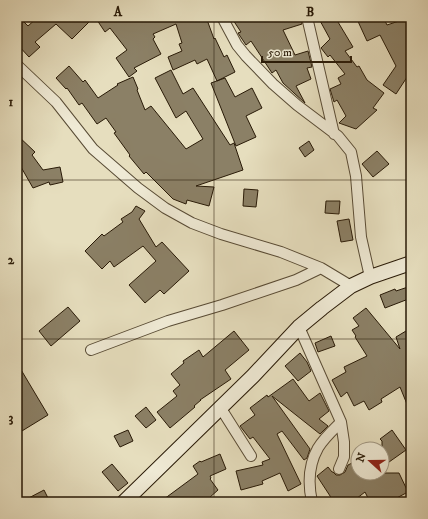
<svg xmlns="http://www.w3.org/2000/svg" width="428" height="519" viewBox="0 0 428 519" font-family="'IM FELL DW Pica',serif">
	<rect width="100%" height="100%" fill="#e6debe"/>
	<filter id="stains"><feTurbulence type="fractalNoise" baseFrequency=".005" numOctaves="4"/><feColorMatrix values="0 0 0 0 .2 0 0 0 0 .09 0 0 0 0 .02 0 0 0 .5 -.17"/></filter>
	<radialGradient id="worn" r=".72"><stop offset=".6" stop-color="#630" stop-opacity="0"/><stop offset="1" stop-color="#630" stop-opacity=".3"/></radialGradient>
	<path fill="#8b8066" stroke="#291a07" d="M17,17H19L28,26L38,17H94L72,39L56,24L35,42L40,47L29,57L17,44Z
		M95,17H206L214,39L215,38L224,57L227,55L235,72L217,81L207,59L197,64L195,60L173,70L168,57L182,51L179,44L182,43L176,24L153,34L155,37L153,39L161,54L134,68L137,71L129,77L116,58L127,50L110,28L105,32Z
		M231,17H301L302,24L283,30L295,55L308,51L312,67L307,68L311,79L296,86L305,103L283,83L276,70L272,73L251,41L246,45L238,33L241,32Z
		M318,17H335L353,47L345,51L357,67L359,66L367,80L384,93L373,108L377,110L356,129L339,123L346,116L337,100L334,102L330,89L341,84L338,78L345,74L330,55L328,57L321,48L330,39Z
		M356,17H383L387,25L411,17V71L396,94L383,85L396,66L380,35L367,41Z
		M69,66L83,82L85,80L98,98L118,85L117,84L133,77L138,89L137,90L145,110L151,106L186,149L203,139L186,111L176,118L155,78L171,70L183,94L193,88L230,145L234,143L243,170L196,186L214,187L209,206L187,200L186,204L173,199L146,172L144,174L129,156L130,155L114,133L116,132L106,118L97,124L82,103L79,105L67,88L66,89L56,78Z
		M225,78L235,97L252,88L262,108L246,116L256,137L236,146L211,83Z
		M17,135L35,152L32,155L43,170L60,167L63,182L50,185L49,182L33,188L17,160Z
		M309,141L314,150L305,157L299,148Z
		M377,151L389,164L373,177L362,164Z
		M244,189L258,190L256,207L243,206Z
		M326,201H340L339,214L325,213Z
		M136,206L145,211L139,219L156,247L162,242L189,271L164,294L160,290L145,303L129,285L156,261L143,246L114,267L110,261L102,269L85,251L102,234L104,236L123,222L121,219L132,212Z
		M349,219L353,240L341,242L337,221Z
		M411,286V298L385,308L380,295L395,289L396,291Z
		M68,307L80,321L51,346L39,331Z
		M366,308L400,349L396,337L411,328V414L400,387L381,399L382,402L369,410L364,401L354,406L347,392L341,397L332,380L346,372L344,367L367,356L355,337L356,336L352,330L359,326L353,318Z
		M234,331L249,350L225,370L231,379L200,400H201L194,406L195,407L170,428L157,412L177,396L173,391L180,385L171,374L184,363L183,361L199,350L203,357Z
		M331,336L335,346L318,352L315,343Z
		M300,353L307,362L311,371L298,381L285,366Z
		M17,363L48,415L17,434Z
		M293,379L309,401L320,393L329,411L319,419L328,426L320,434L272,396L310,449L307,458L304,460L282,431L277,434L301,484L288,491L280,473L262,481L263,484L241,490L236,471L263,465L262,462L270,459L253,437L250,439L240,426L255,415L250,408L267,395L268,397Z
		M146,407L156,420L146,428L135,416Z
		M128,430L133,441L120,447L114,436Z
		M392,430L406,450L382,467V441L380,439Z
		M220,454L226,469L210,476L211,478L210,479L218,490L209,498L212,502H160L198,474L193,466L200,461L201,462Z
		M358,460V473H399L408,492L389,502H370L365,492L352,502H334L317,476L328,467L332,472H333L336,475H340L345,472L348,465Z
		M112,464L128,483L118,491L102,472Z
		M44,490L50,502H21Z"/>
	<g fill="none" stroke-linecap="round" stroke-linejoin="round">
		<g stroke="#584b35" stroke-width="12">
			<path id="street" d="M222,17L237,45L246,56L273,84L297,105L338,136L351,152L356,176L361,237L370,277
				M307,17L334,134
				M17,65L56,102L93,149L138,188L165,208L192,223L221,234L281,252L321,268L351,286
				M299,327L341,422L344,442V457L339,469
				M91,350L168,321L222,305L296,280L321,268
				M220,407L251,456
				M312,502C308,484 309,464 318,448C324,438 333,430 341,422"/>
		</g>
		<g stroke="#291a07" stroke-width="16">
			<path id="secondary" d="M124,502L253,376L299,327L322,308L351,286L370,277L411,263"/>
		</g>
		<use href="#street" stroke="#efead5" stroke-width="10"/>
		<use href="#secondary" stroke="#efead5" stroke-width="14"/>
	</g>
	<path fill="none" stroke="#291a07" stroke-width="1" stroke-opacity="0.55" d="M214,17V502M17,180H411M17,339H411"/>
	<rect width="428" height="519" fill="none" stroke="#e6debe" stroke-width="44"/>
	<g transform="translate(370 461) rotate(291)"><circle r="19" fill="#efead5" stroke="#a09783"/>
	<path d="M0-3L7 15L0 10L-7 15Z" fill="#8f2418"/>
	<text y="-6" font-size="11" font-weight="bold" text-anchor="middle" fill="#291a07">N</text>
	</g>
	<path d="M262 56v6h89v-6" fill="none" stroke="#291a07" stroke-width="2"/>
	<text x="268" y="56" font-size="12" fill="#291a07" stroke="#efead5" stroke-width="3" paint-order="stroke">50 m</text>
	<rect x="22" y="22" width="384" height="475" fill="none" stroke="#291a07" stroke-width="1.5"/>
	<g font-size="13" text-anchor="middle" font-weight="bold" fill="#291a07">
		<text x="118" y="16">A</text>
		<text x="310" y="16">B</text>
		<text x="11" y="106">1</text>
		<text x="11" y="264">2</text>
		<text x="11" y="422">3</text>
	</g>
	<rect width="100%" height="100%" filter="url(#stains)"/>
	<rect width="100%" height="100%" fill="url(#worn)"/>
</svg>
